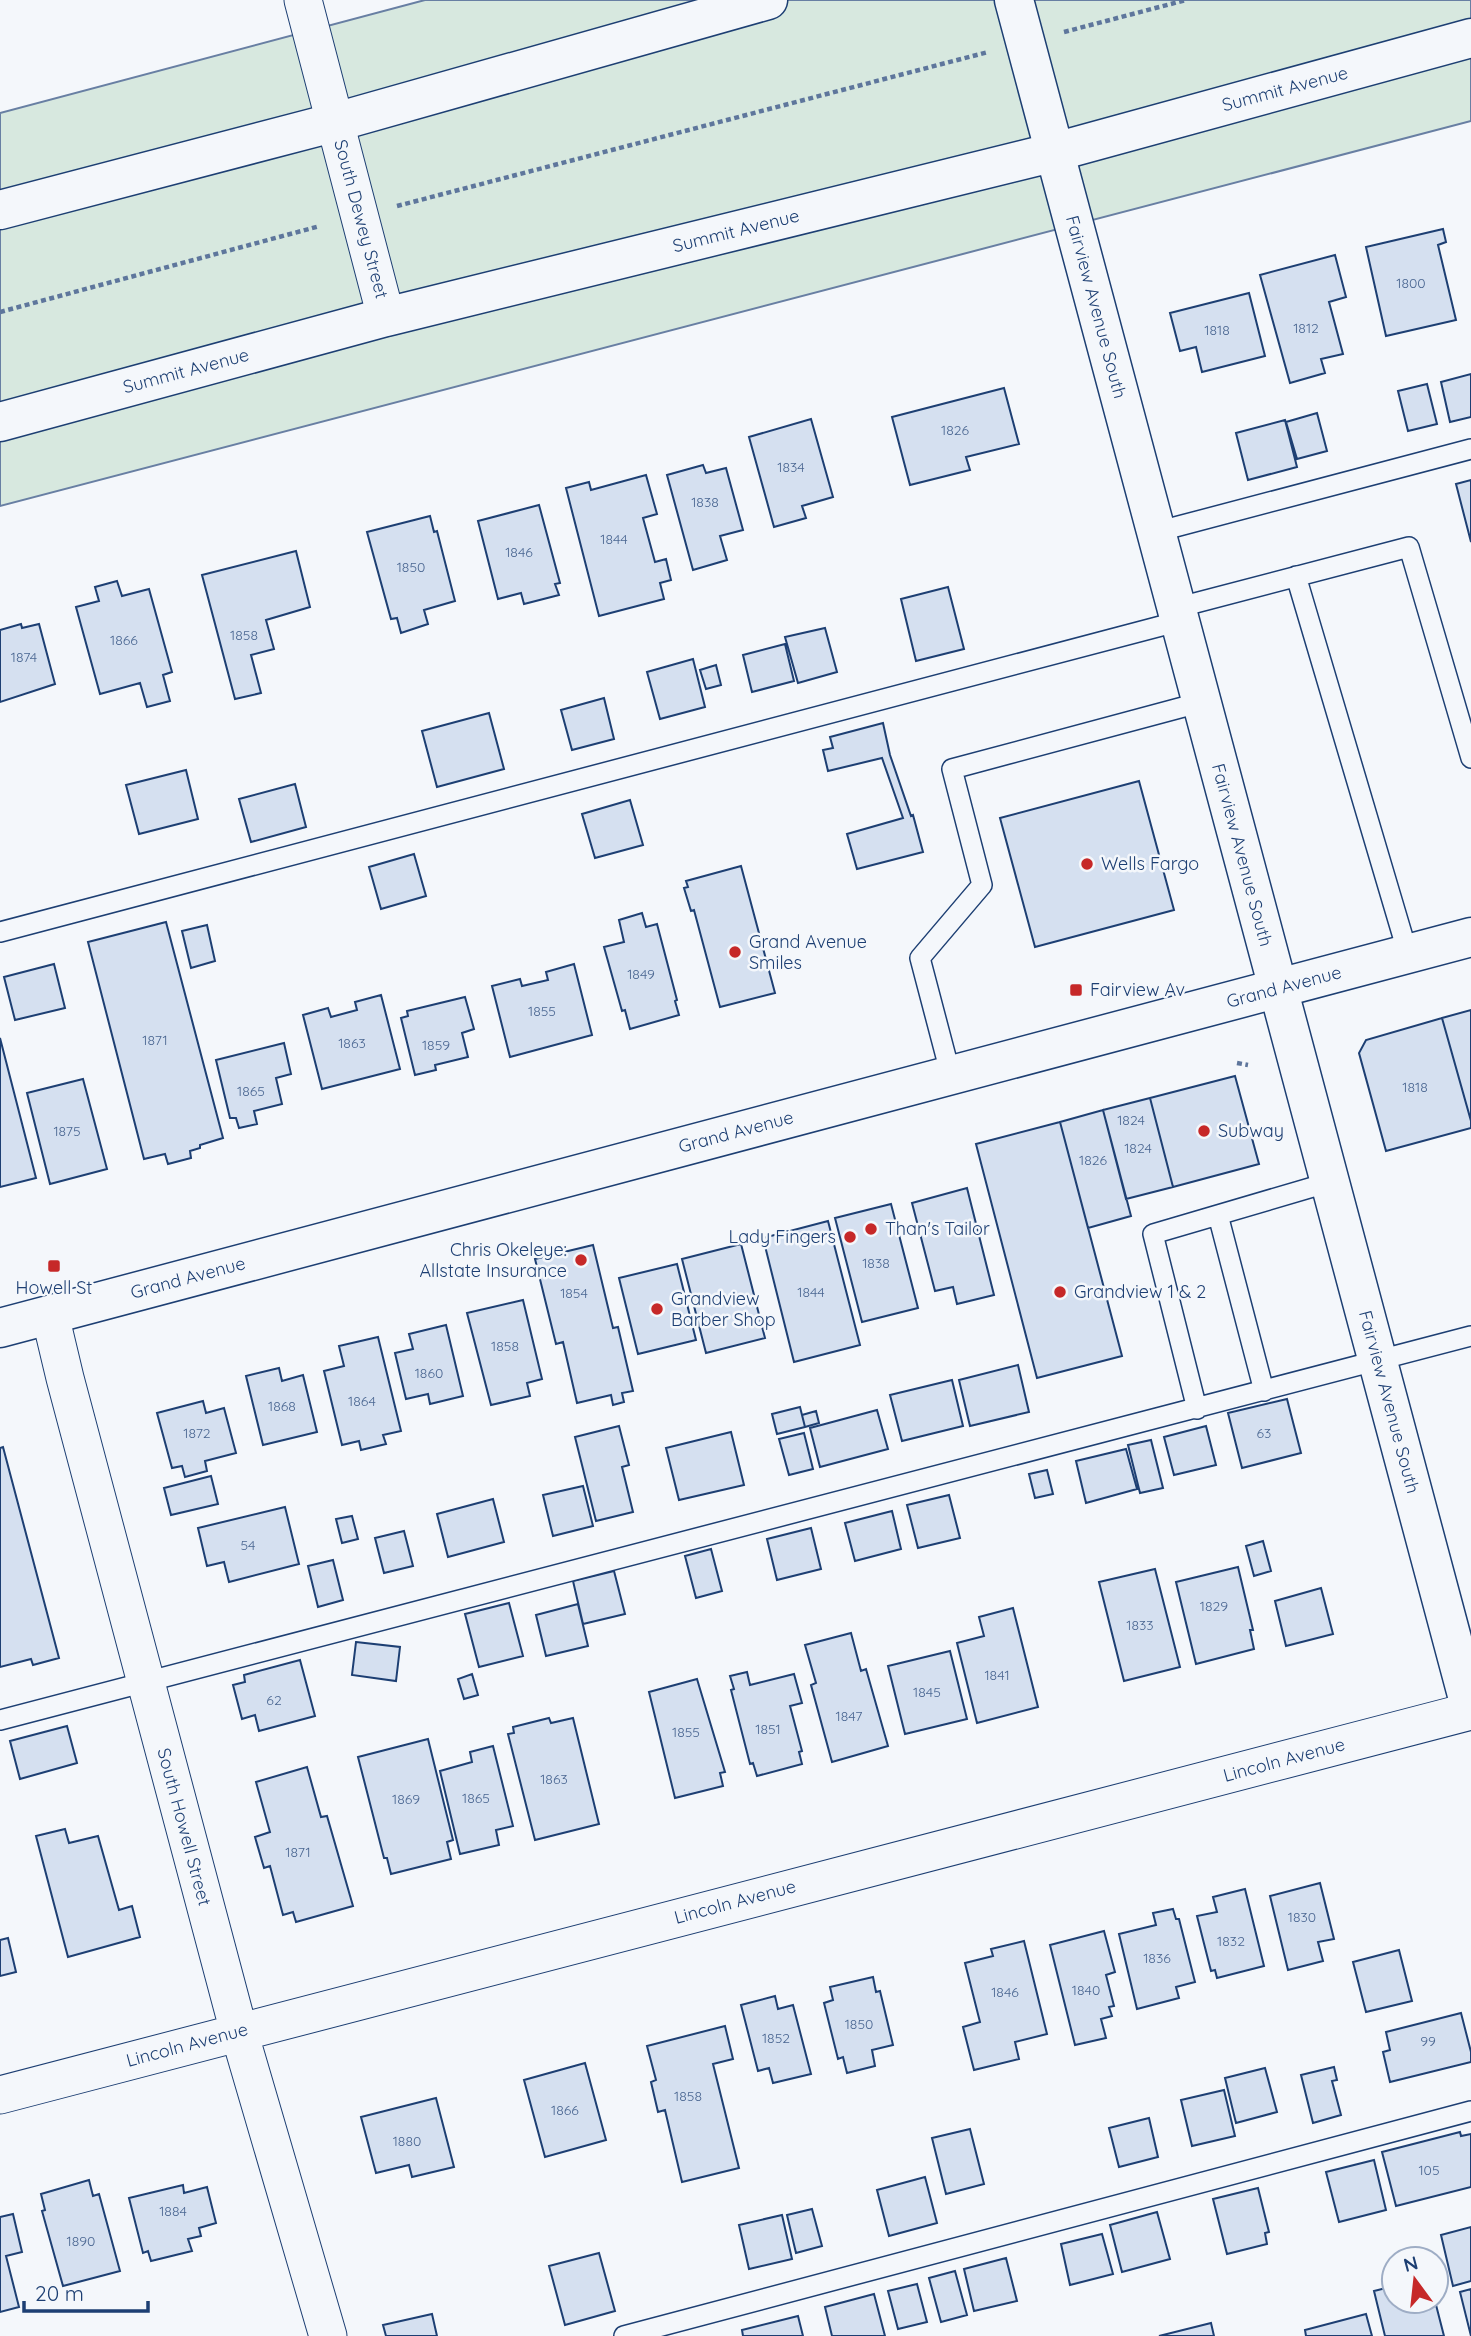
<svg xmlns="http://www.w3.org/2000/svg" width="1471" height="2336" viewBox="0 0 1471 2336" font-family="Quicksand,sans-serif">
	<rect width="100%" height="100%" fill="#f4f7fb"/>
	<path fill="#d7e8df" stroke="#687fa3" stroke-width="2" d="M425,0H1471V121L0,506V113Z"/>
	<path fill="#d5e0f0" stroke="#1d3f73" stroke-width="2" d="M1443,229L1446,242L1438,245L1456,320L1386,336L1366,247Z
		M1335,255L1346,297L1329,302L1343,354L1321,359L1325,373L1290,383L1260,275Z
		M1249,293L1265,356L1202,372L1196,347L1180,351L1170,313Z
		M1471,374V417L1450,422L1441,382Z
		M1427,384L1437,424L1408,431L1398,391Z
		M1004,388L1019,444L966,457L970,470L910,485L892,417Z
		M1317,413L1327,451L1297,459L1286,422Z
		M811,419L833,497L802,506L806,518L774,527L749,437Z
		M1285,420L1297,467L1248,480L1236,433Z
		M703,465L706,473L726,468L743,530L720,536L727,560L693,570L667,475Z
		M646,475L657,514L643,518L655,562L666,559L671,580L660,583L664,599L599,616L566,488L589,482L591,490Z
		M1471,480V542L1456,484Z
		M539,505L560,583L555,584L559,595L524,604L521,593L498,599L478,521Z
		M430,516L434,532L437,531L455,601L424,610L428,624L401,633L397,618L391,619L367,532Z
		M296,551L310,607L266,620L274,649L251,655L261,693L235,699L202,575Z
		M117,581L122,596L149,589L172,672L163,675L170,701L147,707L140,683L100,694L76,607L99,601L95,587Z
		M948,587L964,649L916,661L901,599Z
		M21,624L22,628L39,624L55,684L0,702V630Z
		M825,628L837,672L798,683L785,637Z
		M785,644L794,681L752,692L743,655Z
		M693,659L705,707L660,719L647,672Z
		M716,665L721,685L706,689L700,670Z
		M604,698L614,739L572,750L561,710Z
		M489,713L504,769L437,787L422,731Z
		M883,723L890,755L911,816L913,815L923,852L857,869L847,834L903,818L882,758L828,771L823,750L833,748L830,737Z
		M186,770L198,819L139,834L126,785Z
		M1139,781L1174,910L1035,947L1000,818Z
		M295,784L306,827L251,842L239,799Z
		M630,800L643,845L595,858L582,814Z
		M414,854L426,896L381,909L369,867Z
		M741,866L775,993L720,1007L694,910L691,911L684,888L688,887L686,881Z
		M642,913L646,927L657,924L677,1000L675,1001L679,1015L630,1029L625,1010L622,1011L604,947L624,942L619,920Z
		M166,922L223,1138L200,1145V1148L190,1151L191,1158L168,1164L165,1154L144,1159L88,942Z
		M207,925L215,961L191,968L182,931Z
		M54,964L65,1008L15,1020L4,977Z
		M574,964L592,1035L510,1057L492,986L520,979L522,986L548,980L546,972Z
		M381,995L400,1069L322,1089L303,1015L328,1008L331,1017L357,1010L355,1002Z
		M465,997L474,1029L462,1033L468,1057L435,1065L436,1070L415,1075L401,1018L408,1016L407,1011Z
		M1471,1010V1121L1442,1018Z
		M1442,1018L1471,1121V1128L1386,1151L1359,1053L1366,1040Z
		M0,1038L36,1178L0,1187Z
		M284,1043L291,1074L276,1078L282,1104L254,1111L257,1124L239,1128L236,1118H230L216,1060Z
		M1235,1076L1259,1164L1173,1187L1150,1098Z
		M83,1079L107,1169L50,1184L27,1093Z
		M1150,1098L1173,1187L1126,1199L1103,1110Z
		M1103,1110L1131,1216L1088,1228L1060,1122Z
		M1060,1122L1122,1356L1037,1378L976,1144Z
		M967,1188L994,1295L957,1304L953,1287L935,1291L912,1203Z
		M891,1204L918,1308L862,1322L835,1218Z
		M828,1221L860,1345L794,1362L763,1238Z
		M741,1244L765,1338L706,1353L682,1259Z
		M593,1245L613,1328L618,1327L633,1391L622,1393L624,1402L613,1405L611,1395L577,1403L563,1342L556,1344L535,1259Z
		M677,1264L696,1340L638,1354L619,1278Z
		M523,1300L542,1379L527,1383L530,1396L491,1405L467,1313Z
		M446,1325L463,1396L430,1404L428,1394L406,1399L395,1353L413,1349L409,1334Z
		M378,1337L401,1431L383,1435L386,1444L361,1450L359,1441L342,1445L324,1371L344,1366L339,1346Z
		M1018,1365L1029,1412L970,1426L959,1380Z
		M279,1368L282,1381L303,1375L317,1432L263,1445L246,1376Z
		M952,1380L963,1426L902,1441L890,1395Z
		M1287,1399L1301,1453L1242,1468L1228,1413Z
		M203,1401L206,1413L224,1408L236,1453L205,1461L207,1471L185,1477L182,1466L172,1468L157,1413Z
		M800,1407L805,1427L777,1434L772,1414Z
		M877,1410L888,1449L820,1467L810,1428Z
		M816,1411L819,1423L805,1427L802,1415Z
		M619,1426L629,1465L622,1467L633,1512L596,1521L575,1437Z
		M1206,1426L1216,1465L1174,1475L1164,1437Z
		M731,1432L744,1485L679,1500L666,1448Z
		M804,1433L813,1469L789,1475L779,1439Z
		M1151,1440L1163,1488L1140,1493L1128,1445Z
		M3,1447L59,1658L33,1665L31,1659L0,1667V1448Z
		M1126,1449L1137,1489L1086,1503L1076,1461Z
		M1047,1470L1053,1494L1035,1498L1029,1474Z
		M211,1476L218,1504L171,1515L164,1488Z
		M583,1486L593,1526L553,1536L543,1495Z
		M949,1495L960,1538L918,1548L907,1505Z
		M493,1499L504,1542L448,1557L437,1514Z
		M285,1507L299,1564L229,1582L224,1562L207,1566L198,1528Z
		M892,1511L901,1549L855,1561L845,1523Z
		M352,1516L358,1539L342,1543L336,1519Z
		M811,1528L821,1569L777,1580L767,1539Z
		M404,1531L413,1566L384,1573L375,1538Z
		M1263,1541L1271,1571L1254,1576L1246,1546Z
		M711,1549L722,1591L696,1598L685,1556Z
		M333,1560L343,1600L318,1607L308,1566Z
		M1238,1567L1253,1630H1250L1254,1649L1196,1664L1176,1582Z
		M1155,1569L1180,1667L1124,1681L1099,1582Z
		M614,1571L625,1614L583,1624L573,1581Z
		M1321,1588L1333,1634L1286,1646L1275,1601Z
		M509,1603L523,1656L479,1667L465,1614Z
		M578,1604L588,1646L546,1656L536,1615Z
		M1013,1608L1038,1707L977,1723L957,1643L984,1636L979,1617Z
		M851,1633L861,1671L866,1669L888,1746L832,1762L811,1685L816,1683L805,1645Z
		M356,1642L400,1647L396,1681L352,1675Z
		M950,1651L967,1719L905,1734L888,1666Z
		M300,1660L315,1716L259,1731L255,1715L242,1719L233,1685L245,1682L244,1675Z
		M747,1672L750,1685L794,1674L802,1703L790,1706L802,1751L799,1752L802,1764L757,1776L753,1763L750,1764L731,1690L734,1689L730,1676Z
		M472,1674L478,1695L464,1699L458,1679Z
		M697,1679L725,1772L720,1773L723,1786L675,1798L649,1692Z
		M549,1718L551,1723L573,1718L599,1824L535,1840L508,1734L514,1733L513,1727Z
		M67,1726L77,1763L20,1779L10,1741Z
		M428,1739L453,1840L447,1842L451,1859L391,1874L387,1858H384L358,1757Z
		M493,1746L513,1826L496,1830L499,1845L460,1854L440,1771L472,1762L470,1752Z
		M307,1767L321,1817L327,1816L353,1906L296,1922L293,1912L283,1915L270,1866L264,1868L255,1837L270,1832L256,1782Z
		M65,1829L69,1843L98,1836L119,1910L132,1906L140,1937L68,1957L36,1836Z
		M1320,1883L1334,1939L1318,1942L1323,1961L1288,1970L1270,1896Z
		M1245,1889L1264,1966L1217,1978L1215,1970L1211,1971L1197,1916L1217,1912L1213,1897Z
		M1173,1909L1176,1919H1179L1195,1982L1176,1987L1179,1998L1137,2009L1119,1934L1156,1925L1153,1913Z
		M1104,1931L1115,1972L1106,1975L1114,2006L1109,2007L1112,2016L1101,2019L1106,2038L1075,2045L1050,1945Z
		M8,1938L16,1972L0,1976V1940Z
		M1024,1941L1047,2034L1015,2042L1019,2059L974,2070L963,2027L980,2022L965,1963L993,1956L991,1949Z
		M1399,1950L1412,2001L1366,2012L1353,1962Z
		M873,1977L876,1992L880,1991L893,2045L872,2050L875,2066L847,2073L843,2057L838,2059L824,2003L833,2000L830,1987Z
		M775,1996L778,2009L793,2005L811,2074L773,2083L769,2068L758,2071L741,2005Z
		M1461,2013L1471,2052V2062L1390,2082L1383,2052L1390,2050L1386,2032Z
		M725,2026L733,2059L713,2064L739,2168L682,2182L665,2110L658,2112L651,2082L656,2080L647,2046Z
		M585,2063L606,2140L545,2157L524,2080Z
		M1334,2067L1337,2080L1332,2081L1341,2115L1313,2123L1301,2075Z
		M1265,2068L1277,2112L1236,2123L1225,2078Z
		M1224,2090L1235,2136L1192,2146L1181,2100Z
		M436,2098L454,2167L412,2177L409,2165L376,2173L361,2117Z
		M1149,2118L1158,2157L1119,2167L1109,2128Z
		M970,2129L984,2184L946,2194L932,2138Z
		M1460,2132L1461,2136L1471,2134V2187L1396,2206L1382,2152Z
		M1374,2160L1386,2210L1339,2222L1326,2172Z
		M925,2177L937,2223L889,2236L877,2190Z
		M89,2180L93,2196L99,2194L120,2271L63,2286L42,2211L45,2210L41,2194Z
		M183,2185L184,2193L207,2187L216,2223L199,2228L201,2236L188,2239L192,2251L151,2261L148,2251L143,2253L129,2198Z
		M1258,2188L1269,2232L1265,2233L1267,2244L1227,2254L1213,2199Z
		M812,2209L822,2246L796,2253L787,2215Z
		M1157,2212L1170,2259L1122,2272L1110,2225Z
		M13,2214L22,2252L6,2256L19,2307L0,2312V2217Z
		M782,2215L792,2259L749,2269L739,2225Z
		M1471,2227V2281L1453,2286L1441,2235Z
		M1102,2234L1113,2274L1070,2285L1061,2244Z
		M599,2253L615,2311L565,2325L549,2266Z
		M1006,2258L1017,2301L974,2311L964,2269Z
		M955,2271L967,2315L941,2322L929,2278Z
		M917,2284L927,2322L898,2329L888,2291Z
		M1394,2286V2301H1415L1416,2306L1435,2301L1444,2336H1385L1374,2291Z
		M1471,2289V2336L1460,2292Z
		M874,2294L885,2336H832L825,2307Z
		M432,2314L437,2336H386L383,2325Z
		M1366,2314L1372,2336H1306L1305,2330Z
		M798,2316L803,2336H743L742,2330Z
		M1211,2323L1214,2336H1159Z"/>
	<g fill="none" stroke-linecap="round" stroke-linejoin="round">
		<g stroke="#1d3f73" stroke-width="22">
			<path id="service" d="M1156,532L1471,449
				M1296,576L1408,954
				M1176,608L1409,547L1471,758
				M0,932L1180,621
				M951,1076L920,958L982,885L952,769L1202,702
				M1218,1215L1264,1391
				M1197,1409L1153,1234L1330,1182
				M0,1720L1471,1336
				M624,2336L1471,2111"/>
		</g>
		<g stroke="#1d3f73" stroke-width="39">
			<path id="minor" d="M303,0L386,317
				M50,1315L65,1378L239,2032L328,2336
				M0,2095L1471,1711"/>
		</g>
		<g stroke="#1d3f73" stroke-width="41">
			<path id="tertiary" d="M1014,0L1471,1710
				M0,210L336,122L768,0
				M0,422L386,317L1055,152L1471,38"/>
		</g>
		<g stroke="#1d3f73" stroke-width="41">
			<path id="secondary" d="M0,1328L1471,937"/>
		</g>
		<path stroke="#5e769c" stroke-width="4.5" stroke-dasharray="5 3.5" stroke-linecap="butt" d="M1064,32L1186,0
			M397,206L988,52
			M0,312L320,226
			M1237,1063L1248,1065"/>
		<use href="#service" stroke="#f4f7fb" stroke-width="19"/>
		<use href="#minor" stroke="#f4f7fb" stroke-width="37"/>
		<use href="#tertiary" stroke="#f4f7fb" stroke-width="38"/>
		<use href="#secondary" stroke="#f4f7fb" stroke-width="38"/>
	</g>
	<g fill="#c62828" stroke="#f4f7fb" stroke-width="2.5">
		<circle cx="1087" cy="864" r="7"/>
		<circle cx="735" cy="952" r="7"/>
		<rect x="1069" y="983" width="14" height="14" rx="3.5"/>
		<circle cx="1204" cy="1131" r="7"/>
		<circle cx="871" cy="1229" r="7"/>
		<circle cx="850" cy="1237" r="7"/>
		<circle cx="581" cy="1260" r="7"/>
		<rect x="47" y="1259" width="14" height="14" rx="3.5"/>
		<circle cx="1060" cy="1292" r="7"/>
		<circle cx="657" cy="1309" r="7"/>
	</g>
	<g text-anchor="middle" stroke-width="5" stroke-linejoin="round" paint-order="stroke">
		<g font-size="14" fill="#4b6792">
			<text x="1411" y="288">1800</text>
			<text x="1306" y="333">1812</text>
			<text x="1217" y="335">1818</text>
			<text x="955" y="435">1826</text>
			<text x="791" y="472">1834</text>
			<text x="705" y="507">1838</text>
			<text x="614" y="544">1844</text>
			<text x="519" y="557">1846</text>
			<text x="411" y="572">1850</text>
			<text x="244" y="640">1858</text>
			<text x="124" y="645">1866</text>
			<text x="24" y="662">1874</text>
			<text x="641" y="979">1849</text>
			<text x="542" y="1016">1855</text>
			<text x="155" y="1045">1871</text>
			<text x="352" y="1048">1863</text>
			<text x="436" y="1050">1859</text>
			<text x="1415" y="1092">1818</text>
			<text x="251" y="1096">1865</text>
			<text x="1131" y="1125">1824</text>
			<text x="67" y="1136">1875</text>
			<text x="1138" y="1153">1824</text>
			<text x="1093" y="1165">1826</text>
			<text x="876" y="1268">1838</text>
			<text x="811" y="1297">1844</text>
			<text x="574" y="1298">1854</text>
			<text x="505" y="1351">1858</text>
			<text x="429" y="1378">1860</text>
			<text x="362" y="1406">1864</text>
			<text x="282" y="1411">1868</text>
			<text x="197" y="1438">1872</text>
			<text x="1264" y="1438">63</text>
			<text x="248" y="1550">54</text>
			<text x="1214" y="1611">1829</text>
			<text x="1140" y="1630">1833</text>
			<text x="997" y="1680">1841</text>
			<text x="927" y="1697">1845</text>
			<text x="274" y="1705">62</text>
			<text x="849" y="1721">1847</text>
			<text x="768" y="1734">1851</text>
			<text x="686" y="1737">1855</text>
			<text x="554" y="1784">1863</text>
			<text x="476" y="1803">1865</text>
			<text x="406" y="1804">1869</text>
			<text x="298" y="1857">1871</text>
			<text x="1302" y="1922">1830</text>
			<text x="1231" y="1946">1832</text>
			<text x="1157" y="1963">1836</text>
			<text x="1086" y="1995">1840</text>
			<text x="1005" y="1997">1846</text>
			<text x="859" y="2029">1850</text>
			<text x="776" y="2043">1852</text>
			<text x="1428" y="2046">99</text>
			<text x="688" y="2101">1858</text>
			<text x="565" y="2115">1866</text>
			<text x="407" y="2146">1880</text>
			<text x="1429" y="2175">105</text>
			<text x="173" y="2216">1884</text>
			<text x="81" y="2246">1890</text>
		</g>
		<g font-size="18" fill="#1d3f73" stroke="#f4f7fb">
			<text transform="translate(1285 89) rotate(-15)" y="6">Summit Avenue</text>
			<text transform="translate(361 219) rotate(75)" y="6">South Dewey Street</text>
			<text transform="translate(736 231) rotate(-14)" y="6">Summit Avenue</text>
			<text transform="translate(1096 307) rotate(75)" y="6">Fairview Avenue South</text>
			<text transform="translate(186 371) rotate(-15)" y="6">Summit Avenue</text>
			<text transform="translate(1242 855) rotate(75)" y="6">Fairview Avenue South</text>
			<text transform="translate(1284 987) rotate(-15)" y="6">Grand Avenue</text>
			<text transform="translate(736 1132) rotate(-15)" y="6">Grand Avenue</text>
			<text transform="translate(188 1278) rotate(-15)" y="6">Grand Avenue</text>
			<text transform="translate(1389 1402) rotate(75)" y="6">Fairview Avenue South</text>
			<text transform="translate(1284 1760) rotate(-15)" y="6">Lincoln Avenue</text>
			<text transform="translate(184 1827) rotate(75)" y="6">South Howell Street</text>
			<text transform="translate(735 1902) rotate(-15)" y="6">Lincoln Avenue</text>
			<text transform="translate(187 2045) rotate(-15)" y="6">Lincoln Avenue</text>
		</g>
		<g font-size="18" fill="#1d3f73" stroke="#f4f7fb" text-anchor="start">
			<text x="1101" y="870">Wells Fargo</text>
			<text x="749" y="948">Grand Avenue<tspan x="749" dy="21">Smiles</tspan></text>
			<text x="1090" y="996">Fairview Av</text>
			<text x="1218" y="1137">Subway</text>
			<text x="885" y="1235">Than's Tailor</text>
			<text x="836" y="1243" text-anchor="end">Lady Fingers</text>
			<text x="567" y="1256" text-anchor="end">Chris Okeleye:<tspan x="567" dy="21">Allstate Insurance</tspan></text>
			<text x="54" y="1294" text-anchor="middle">Howell St</text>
			<text x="1074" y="1298">Grandview 1 &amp; 2</text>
			<text x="671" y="1305">Grandview<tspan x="671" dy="21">Barber Shop</tspan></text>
		</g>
	</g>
	<g transform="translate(1415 2280) rotate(345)"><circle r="33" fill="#f4f7fb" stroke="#9eadc5" stroke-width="2"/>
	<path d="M0-5L12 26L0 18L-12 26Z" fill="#c62828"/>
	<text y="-10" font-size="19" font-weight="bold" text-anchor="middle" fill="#1d3f73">N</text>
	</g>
	<path d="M24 2301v10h124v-10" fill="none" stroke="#1d3f73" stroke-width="3.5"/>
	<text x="35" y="2301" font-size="21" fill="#1d3f73" stroke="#f4f7fb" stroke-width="5" paint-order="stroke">20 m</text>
</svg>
